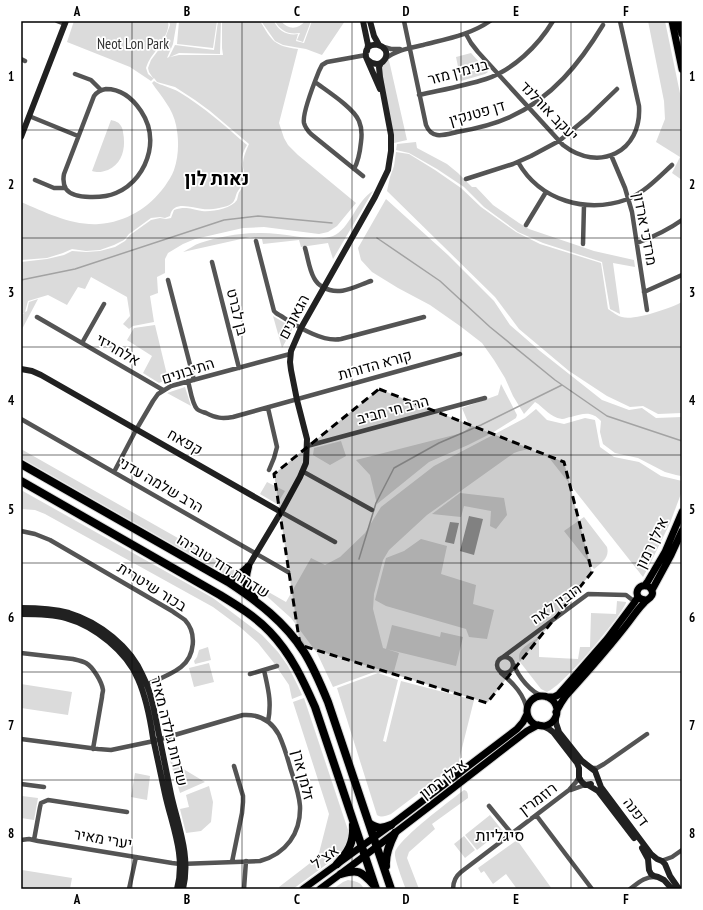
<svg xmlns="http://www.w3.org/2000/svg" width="703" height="910" viewBox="0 0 703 910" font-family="'PT Sans Narrow',Heebo,sans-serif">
	<rect width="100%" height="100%" fill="#fff"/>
	<path fill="#dbdbdb" d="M74,21H168C171,33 156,50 150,59C148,62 147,65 146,68L148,74L153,78L149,72L148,68L151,60L163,44L170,25L169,21H177L173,44L167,58L169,57L175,45L214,50L218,21H221L220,54L179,53L170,57L179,55H223L222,48V22L224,21H260C272,41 274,46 298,49L279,123L284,138L288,145L298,155L356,203L337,226L328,232L319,234L264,227L243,228L195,239L183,244L168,253L165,259V273L157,277L158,293L150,296L154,322L133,326L129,329L123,324L130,316L127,297L91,277L85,289L78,287L67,305L48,295L28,301L25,312L27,311L29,302L38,299L21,331V315L24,313L21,314V262L47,259L64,255L72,251L86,252L100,251L115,247L125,241L130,235L151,220L160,218L166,219L171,218L174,210C186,206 190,209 202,211C212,212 231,209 237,200C238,197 238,193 240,191C242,187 245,184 248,181C246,178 245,175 244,172C241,162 245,153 249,144L210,111L195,100L175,87L157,82L154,78L151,81L130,67L67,42Z
		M179,21H217L213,48L177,44Z
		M261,21H274C278,31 288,36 298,34L296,41L304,43L312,21H345L322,55L306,49L283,45L275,41Z
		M275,21H281C288,30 298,30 305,21H311L303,42L297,40L300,33C289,35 280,31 275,21Z
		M648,21H665L682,103V180L672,173L680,157L656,142L665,119L664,101Z
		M471,53L488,72L485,74L461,81L456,57Z
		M388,56L407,140L394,143L380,77L383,62Z
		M154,81C161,86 171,87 179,92C204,107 225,126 247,145C239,158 241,166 246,181C244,184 240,187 238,191C235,195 236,201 231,204C226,208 209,210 203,209C192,208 173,200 170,216L165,218L160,217L151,218L129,234L124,240L114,245L100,250L86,251L72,249L63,253L47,258L21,260V202C45,212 72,226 99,224C126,222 149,208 165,186C168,181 172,176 174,170C179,156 179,139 176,125C173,109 161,96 152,83Z
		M111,120C115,121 119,122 121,126C122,127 123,131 123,132C126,147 123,163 108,170C102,172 98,173 92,171Z
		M416,142L417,148L447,164L458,173L472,187H476L493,205L519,223L529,229L594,251L634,260L635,267L613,263L620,314L610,309L602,262L543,243L518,232L484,207L464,187L437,169L409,153L396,150L397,144Z
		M396,152L409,154L435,170L461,188L481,207L516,232L540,244L601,263L608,309C613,312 617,316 622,317C634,321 671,308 682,302V413L658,414L643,406L630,407L607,396L569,371L519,329L495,297L387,191L390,177L394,166Z
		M373,191L333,259L328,243L301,247L299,240L263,244L262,239L250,237L183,252C189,249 194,245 200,243C224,235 253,231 278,234C293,235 318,242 333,236C350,229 356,201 373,191Z
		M386,199L448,255L494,301L510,325L540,351L602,400L629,410L642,408L656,418L682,417V470L681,476L676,475L665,472L638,458L615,453L603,444L600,432L601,421C592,411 584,413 571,417C568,417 565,419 562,419C549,417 545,408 535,402L524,414L513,396L505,378L494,360L482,343L460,326L430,305L398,288L372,272L361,260L358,248Z
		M273,316L293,328L282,348Z
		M155,325L168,379L159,383L143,373L152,356L127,340L134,328Z
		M501,384L517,415L516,418L492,433L468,445L429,462L377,504L370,475L356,460L462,433L470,427L462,408L498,395Z
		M185,387L191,406L167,393Z
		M536,409L547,420L564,424L585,418L595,420L600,447L614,457L639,462L661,476L682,481V491L670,523L649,566L643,577L550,459C535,448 532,447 514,453L427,515L389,550L383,560L374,594L373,609L383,648L399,653L393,675L377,671L333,687L317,653L291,618L251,582L286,602L311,558L325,565L340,557L365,533L381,507L434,466L525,418Z
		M341,441L346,456L330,465L313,455L314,448Z
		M21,449L236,571L232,575H228L223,573L21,458Z
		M267,482L285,491L277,504L260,494Z
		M21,490L213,598L262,635L278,652L288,666L298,686L302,695L292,699L289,685L274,663L258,643L240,627L213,607L45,514L35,510L21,509Z
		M460,493L504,498L507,515L496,529L490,526L491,511L464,506L461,517L432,514Z
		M584,517L607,547C610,558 601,563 594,569L564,531Z
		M421,539L447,546L441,574L476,585L473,604L494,610L487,639L469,637L466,629L386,606L375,600L386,558L404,551Z
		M617,601L626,602V603C619,619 563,686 547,692L541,689L520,662C515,649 531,643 539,637V657L578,659L580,647H590L591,613L616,614Z
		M392,625L440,637L441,632L463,637L456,666L386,649Z
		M208,647L211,660L195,664L194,661L197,657L199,650Z
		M209,663L214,682L194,687L189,668Z
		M378,673L398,680L383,741L386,742L401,681L474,700L459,760L461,761L391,814C385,816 382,818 377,815L337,688Z
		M21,684L72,692L68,715L21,708Z
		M304,698L348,830V837L345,848L338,856L293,889H280L279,887L318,857L329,814L293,702Z
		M170,761L205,782L180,793Z
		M135,773L150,776L147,800L131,797Z
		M209,786L213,802L211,822L201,831L186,833L180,809L189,807L186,795Z
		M464,790C468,791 468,794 468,798L432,824L435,829L409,852L407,858L419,889H406C403,882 394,858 395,853C397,840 451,800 464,790Z
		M22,796L38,798L34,820L21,818V802Z
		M490,815L502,830L477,850L465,835Z
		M464,836L475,850L465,858L454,844Z
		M517,840L552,889H517L506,874L493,884L484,871L481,873L478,868Z
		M22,870L72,878L70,889H21V878Z
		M348,880C355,881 361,882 364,889H333L343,882Z"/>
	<path fill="#a2a2a2" d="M469,516L483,519L474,555L460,551Z
		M450,522L459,523L454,544L445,542Z"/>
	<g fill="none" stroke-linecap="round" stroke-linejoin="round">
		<path stroke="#a2a2a2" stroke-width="1.5" d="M377,238L440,281L490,327L555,380L607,416L682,441
			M21,280L75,269L224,220L258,216L332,223
			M359,559L376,503L394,468L439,443L481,425L562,385"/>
		<g stroke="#dbdbdb" stroke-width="9">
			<path id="primary" d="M672,21L682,69
				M679,21L682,34
				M645,585L648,581L665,552L682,512
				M652,590L671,555L682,531
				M527 711a15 15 0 1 1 30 0a15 15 0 1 1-30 0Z
				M547,697H554L558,695L566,686L607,639L634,603L638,597
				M556,712L561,703L565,697C589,670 613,644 634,615C637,611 640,607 644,603C647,599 656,596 651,589C650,588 649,586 647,586C636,583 632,600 646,600
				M303,889L391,825L517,729L523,722L527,714
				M320,889C390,838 458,784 527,731L538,725"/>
		</g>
		<g stroke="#dbdbdb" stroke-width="10">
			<path id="highway" d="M21,464L228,582C257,601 285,622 304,652C314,668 321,685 328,702L391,889
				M21,481L220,595C238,606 256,617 270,632C291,654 303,680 315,707L376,889
				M248,567C244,581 245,586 254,598
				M222,578C233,581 239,576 246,569
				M369,823C377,829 382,829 391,825
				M337,864C348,852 354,843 353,825
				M386,866C385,854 390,843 395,833
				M341,874C358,869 361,871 373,884"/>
		</g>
		<path stroke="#545454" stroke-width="4.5" d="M57,21L65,24
			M404,21L426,125C432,140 444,135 457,132C474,129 495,124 510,117C552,98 580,63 603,25
			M466,34L471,43L478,52L563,145C599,173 642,152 639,106L620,21
			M384,47L391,49H400
			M21,59L25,61
			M385,59C396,50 410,48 423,45C446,39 470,35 490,21
			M75,74L91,80L101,90
			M315,82C327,91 354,108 359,121C362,128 362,135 361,142C360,152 359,160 354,169
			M106,89C121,89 133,99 141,111C149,123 152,138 149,152C145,170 133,186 116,193C105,198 74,200 66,189C63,184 63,179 64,174L94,96C97,92 100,90 106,89Z
			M419,95C441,90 464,86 486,79C513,70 538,46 553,21
			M29,116L78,136
			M611,155L625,188L632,212L647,310
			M518,162C540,201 587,214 628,199C645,192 659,177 672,165
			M363,176L311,134C308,131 305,127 304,123C302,114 315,81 319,71L322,65L327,62L366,55
			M466,179L513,164L531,156L559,141L588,117L617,89
			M35,180L54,188H65
			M526,225L546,192
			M256,241L274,311L276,313C293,323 320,343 341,339L424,317
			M637,243C653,237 668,230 682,220
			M583,244L584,205
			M305,248C308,258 309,269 314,278C316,282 319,285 323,287C339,297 356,286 371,281
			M212,262L239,368
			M168,280L194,380
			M644,292L682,275
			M37,317L163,390
			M82,343L104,304
			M188,381C190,388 192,404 197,409C199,411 203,412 206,413C216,418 222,419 233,417L460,354
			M268,408L277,447L274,458L269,470
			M21,419L288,572
			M307,446L485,398
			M302,471L372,510
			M114,472L136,430L153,401L158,394L171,386L290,354
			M281,512L335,542
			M21,531L35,534L50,540L172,611C176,614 181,617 185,620C197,633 195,656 181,667C171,675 157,680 145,685
			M21,653L73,659C77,660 82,661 86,663C93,667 102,682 103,690C103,692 102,694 102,697L93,749
			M497 665a8 8 0 1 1 16 0a8 8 0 1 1-16 0Z
			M503,657L588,594L626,595L635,602
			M514,665C518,676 531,693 543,696
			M264,670C268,689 272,701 268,722
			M501,673C513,683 525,695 527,711
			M250,674L277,666
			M21,739L98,749L111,750L154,741L243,715C259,714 271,720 279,735C284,746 287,756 290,767C294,780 299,793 300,806C301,833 286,854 260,861L180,864L172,863L38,841L29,839L21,840
			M591,768H597L604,764L647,734
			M21,784L44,787
			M571,790L585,785
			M489,806L512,834
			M536,815L592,889
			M34,840L40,807L41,803L48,800L127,812
			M661,861L672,857L682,850
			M232,862L242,813L243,802V796L234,766
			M129,889L136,857
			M244,889L246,861
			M453,889C453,882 456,876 461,872L569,790L576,782L579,777
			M630,889C638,883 645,876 656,877"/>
		<path stroke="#212121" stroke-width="6" d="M363,21L368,45L367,51
			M370,21L374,36L379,45
			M368,60C371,63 373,64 377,64C380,64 383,62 385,59C393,44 363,37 366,57L380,89
			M21,137L66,21
			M21,369L32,371L41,375L281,512
			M248,567L281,512L300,477L306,463L307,439L297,400L291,370L290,362L291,351L301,328L375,197L388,170L391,151V135L380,77L379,67L381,63
			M21,608C37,608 54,609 69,613C99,622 131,647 143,676C152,694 155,715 159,735C163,755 167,774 171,794C178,826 191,856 183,889
			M21,614C36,614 52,614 66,618C95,626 127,652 138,679C146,697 150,718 153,738C157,756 161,775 165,794C172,826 186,856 177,889
			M556,714V723L559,732L582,761L595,771L601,787L651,854L657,859L662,861L665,864L670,876L679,889
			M541,725L549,729L553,732L577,763L579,768V777L581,781L585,785L591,784
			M588,785L598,791L634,838
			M642,848L648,859L649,870L651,874L654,876L658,877L664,880L672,889"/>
		<use href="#primary" stroke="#000" stroke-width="7"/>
		<use href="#highway" stroke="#000" stroke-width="8"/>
	</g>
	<path fill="#000" fill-opacity="0.2" stroke="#000" stroke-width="3" stroke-dasharray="8 5" stroke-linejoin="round" d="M379,389L564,462L592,572L487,703L300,645L274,474Z"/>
	<path fill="none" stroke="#000" stroke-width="1" stroke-opacity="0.55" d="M132,21V889M242,21V889M352,21V889M461,21V889M571,21V889M21,130H682M21,238H682M21,347H682M21,455H682M21,563H682M21,672H682M21,780H682"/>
	<g text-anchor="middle" stroke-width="3.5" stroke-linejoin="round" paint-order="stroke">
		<g font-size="15" fill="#323232" stroke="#fff">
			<text x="133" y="49">Neot Lon Park</text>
		</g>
		<g font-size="15" fill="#000" stroke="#fff">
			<text transform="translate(458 72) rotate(-15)" y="5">בנימין מזר</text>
			<text transform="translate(549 111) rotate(46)" y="5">יעקב אורלנד</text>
			<text transform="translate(477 113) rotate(-16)" y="5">דן פטנקין</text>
			<text transform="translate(645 229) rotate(79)" y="5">מרדכי ארדון</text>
			<text transform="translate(237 312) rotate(76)" y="5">בן לברט</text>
			<text transform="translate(294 317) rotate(-62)" y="5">הגאונים</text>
			<text transform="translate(118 350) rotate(30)" y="5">אלחריזי</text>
			<text transform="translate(375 365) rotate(-16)" y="5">קורא הדורות</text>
			<text transform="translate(188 371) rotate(-18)" y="5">התיבונים</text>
			<text transform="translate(393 410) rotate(-15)" y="5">הרב חי חביב</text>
			<text transform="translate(185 442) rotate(30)" y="5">קפאח</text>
			<text transform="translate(161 485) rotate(30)" y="5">הרב שלמה עדני</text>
			<text transform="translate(652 543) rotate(-64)" y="5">אילן רמון</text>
			<text transform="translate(223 566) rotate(32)" y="5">שדרות דוד טוביהו</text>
			<text transform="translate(152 587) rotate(32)" y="5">בכור שיטרית</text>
			<text transform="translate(556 604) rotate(-35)" y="5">רובין לאה</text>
			<text transform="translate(169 731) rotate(76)" y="5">שדרות גולדה מאיר</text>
			<text transform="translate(303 775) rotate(76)" y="5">זלמן ארן</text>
			<text transform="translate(443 779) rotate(-38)" y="5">אילן רמון</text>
			<text transform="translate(538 799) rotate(-37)" y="5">רוזמרין</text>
			<text transform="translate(636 812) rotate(53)" y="5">דפנה</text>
			<text transform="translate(103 839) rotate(10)" y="5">יערי מאיר</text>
			<text transform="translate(325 857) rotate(-36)" y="5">אצ"ל</text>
		</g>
		<g font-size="16" fill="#000" stroke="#fff">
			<text x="500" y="841">סיגליות</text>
		</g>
		<g font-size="19" font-weight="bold" fill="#000" stroke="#fff">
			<text x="217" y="185">נאות לון</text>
		</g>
	</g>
	<rect width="703" height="910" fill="none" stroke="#ffffff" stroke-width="44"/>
	<rect x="22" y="22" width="659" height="866" fill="none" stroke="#000" stroke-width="1.5"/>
	<g font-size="13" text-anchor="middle" font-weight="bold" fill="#000">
		<text x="77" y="16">A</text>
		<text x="187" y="16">B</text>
		<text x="297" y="16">C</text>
		<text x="406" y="16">D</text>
		<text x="516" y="16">E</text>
		<text x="626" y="16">F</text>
		<text x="11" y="81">1</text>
		<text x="692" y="81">1</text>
		<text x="11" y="189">2</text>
		<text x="692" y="189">2</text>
		<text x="11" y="297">3</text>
		<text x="692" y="297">3</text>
		<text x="11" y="405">4</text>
		<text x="692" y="405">4</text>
		<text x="11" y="514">5</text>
		<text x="692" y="514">5</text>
		<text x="11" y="622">6</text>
		<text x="692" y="622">6</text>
		<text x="11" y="730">7</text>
		<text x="692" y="730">7</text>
		<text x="11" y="838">8</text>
		<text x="692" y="838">8</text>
		<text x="77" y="904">A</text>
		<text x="187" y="904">B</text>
		<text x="297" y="904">C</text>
		<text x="406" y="904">D</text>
		<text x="516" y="904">E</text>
		<text x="626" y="904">F</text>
	</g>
</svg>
